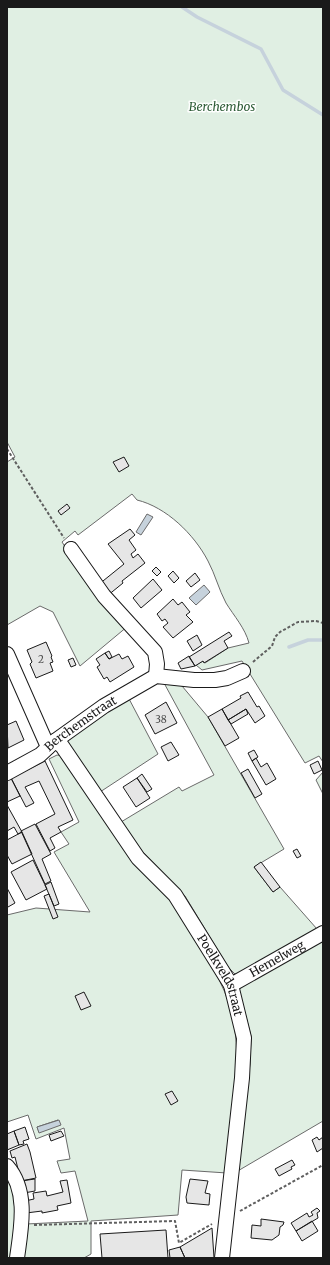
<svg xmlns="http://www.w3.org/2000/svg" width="330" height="1265" viewBox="0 0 330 1265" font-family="Merriweather,serif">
	<rect width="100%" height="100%" fill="#fff"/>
	<path fill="#e0efe3" stroke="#6a6a6a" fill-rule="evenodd" d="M7,7H323V762L319,756L305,763L242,661L202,670L196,665L203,661L205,663L228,648L249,643C245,628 234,616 226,603C219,590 215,574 208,561C194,534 166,507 137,500L132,494L78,535L75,531L62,542L84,575L128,626L80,666L53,612L40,606L7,625V462L15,457L7,442Z
		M164,683H177L182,686L208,717L284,849L254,867L273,892L280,887L317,929L240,974H235L228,967L185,896L142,851L121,822L179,787L182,791L214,775Z
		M127,695L158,754L100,792L66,742L68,736Z
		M57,755L62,756C108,817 157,875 196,940C213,968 229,992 234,1025C242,1070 231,1127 227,1173L182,1170L178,1215L91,1221V1254L84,1258H19L26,1224L88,1221L75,1171L61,1173L57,1161L70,1159L64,1128L36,1139L28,1115L7,1122V915L36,908L90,912L54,852L69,844L61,832L79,822L49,759ZM58,1120L39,1132L37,1127Z
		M323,772V794L316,780Z
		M323,934V1121L236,1172L250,1064L251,1036L238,986Z
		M7,1177C19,1201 15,1232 12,1258H7Z"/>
	<path fill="#c6d2dc" stroke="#6a6a6a" d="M147,514L153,517L141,535L136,532Z
		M204,585L210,592L196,605L189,598Z
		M59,1120L61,1125L39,1133L37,1127Z"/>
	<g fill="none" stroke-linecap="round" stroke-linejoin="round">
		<path stroke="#c6d2dc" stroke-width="3.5" d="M182,7L197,17L261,49L283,90L323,115
			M289,647L308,640H323"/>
	</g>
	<path fill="#e6e6e6" stroke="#1a1a1a" d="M124,457L129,466L119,472L113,462Z
		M67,504L70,508L61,515L58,511Z
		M130,529L135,535L129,540L136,550L131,554L133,558L138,554L145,563L122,581L123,583L107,596L98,585L124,564L108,544Z
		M156,567L161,572L157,576L152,571Z
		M173,571L179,578L174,583L168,576Z
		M195,573L200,580L191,587L186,581Z
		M153,579L162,590L141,608L133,598Z
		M173,599L178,605L182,602L190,612L186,615L193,622L173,638L163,627L168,623L165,619L162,621L157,614Z
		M229,632L232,636L224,641L228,648L204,663L203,661L195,666L189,657Z
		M197,635L202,645L193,651L187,641Z
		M46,642L52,656L51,657L53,662L50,663L53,671L36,678L30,664L32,662L27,650Z
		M109,651L112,657L109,659L105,653Z
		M105,653L109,659L119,654L122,659L128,656L134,667L110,682L107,677L104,679L97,667L100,665L96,659Z
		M189,656L195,666L181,669L178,663Z
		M73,658L76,665L71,667L68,660Z
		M248,692L257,707L259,706L265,716L255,723L246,709L228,720L222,709L241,698L240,696Z
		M166,702L177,723L155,734L145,715Z
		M222,709L239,738L225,746L208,717Z
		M246,709L248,714L231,724L228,720Z
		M16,721L24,740L8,748L7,725Z
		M171,742L179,755L168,761L161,747Z
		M254,750L258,757L252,761L248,753Z
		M256,758L261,767L267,763L276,779L266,785L252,761Z
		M45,761L73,820L58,827L61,832L50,838L55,848L50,851L36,824L55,814L39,781L25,787L34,803L26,807L11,778Z
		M318,761L322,770L314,774L310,765Z
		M248,769L262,794L255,798L241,773Z
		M142,774L152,789L147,792L137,778Z
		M11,778L20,796L7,802V780Z
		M137,778L150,798L136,807L123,787Z
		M7,805L22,832L18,834L14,827L7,831Z
		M35,824L51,854L42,859L51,881L45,884L21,831Z
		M22,832L32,854L12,864L7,855V840Z
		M297,849L301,856L297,858L293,851Z
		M33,860L47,889L26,900L11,872Z
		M261,862L280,887L273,892L254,867Z
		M51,882L59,904L54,906L45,885Z
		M7,888L15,903L8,907L7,906Z
		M49,894L58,917L53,919L44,896Z
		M84,992L91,1006L81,1010L75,996Z
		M172,1091L178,1101L171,1105L165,1094Z
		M25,1127L29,1139L23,1141L24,1144L19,1145L14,1131Z
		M14,1131L19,1145L7,1150V1134Z
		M61,1131L64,1136L51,1141L49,1135Z
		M317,1137L319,1140L323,1137V1148L317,1152L312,1140Z
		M27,1144L30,1152L36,1178L21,1181L15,1157L12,1158L10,1151Z
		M292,1160L295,1165L291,1167L292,1169L279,1176L275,1169Z
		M35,1179V1191L24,1193L21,1181Z
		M190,1179L208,1181L205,1193L210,1194L209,1205L187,1203L186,1197Z
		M67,1180L71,1203L57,1206L58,1210L42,1213V1211L26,1213L25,1201L34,1199L33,1193L46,1191L47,1196L63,1192L60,1181Z
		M317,1208L320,1211L317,1213L318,1218L296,1231L291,1223L307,1213L309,1217L313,1215L311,1212Z
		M261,1219L284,1222L283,1225L280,1227L279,1235L272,1240L251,1238L252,1225L261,1226Z
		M312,1221L318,1231L302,1241L296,1231Z
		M212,1228L214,1258H185L180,1247Z
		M166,1230L168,1258H102L100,1234Z
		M180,1247L185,1258H170L169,1250Z"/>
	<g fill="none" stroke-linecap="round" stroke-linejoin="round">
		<g stroke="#1a1a1a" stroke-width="16">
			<g id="minor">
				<path d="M71,549L104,596L155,652L157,664L156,676"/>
				<path d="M7,654L48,747"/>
				<path id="s1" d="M55,741L62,746L138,858L175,895L231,985L244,1038L242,1078L222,1258"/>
				<path id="s2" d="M7,773L40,755L55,741L104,706L156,676L194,680H215L227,678L243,671"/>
				<path id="s3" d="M231,985L323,933"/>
				<path d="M7,1166C29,1191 21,1229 17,1258"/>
			</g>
		</g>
		<path stroke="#5f5f5f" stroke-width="2" stroke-dasharray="3 2" stroke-linecap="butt" d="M7,449L64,538
			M253,662L272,646L275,637L280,632L298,622L316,621L323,623
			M240,1211L323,1165
			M34,1225L175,1221L179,1243L212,1224"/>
		<use href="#minor" stroke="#fff" stroke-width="14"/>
	</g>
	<g text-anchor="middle" stroke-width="3" stroke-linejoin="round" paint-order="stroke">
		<g font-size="10" fill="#4d4d4d">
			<text x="41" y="663">2</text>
			<text x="161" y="723">38</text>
		</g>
		<g font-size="12" font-style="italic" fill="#2b5a34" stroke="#fff">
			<text x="222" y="111">Berchembos</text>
		</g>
		<g font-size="12" fill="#1a1a1a" stroke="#fff">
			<text dy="4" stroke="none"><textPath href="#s2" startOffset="89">Berchemstraat</textPath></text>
			<text dy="4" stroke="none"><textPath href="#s3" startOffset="53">Hemelweg</textPath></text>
			<text dy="4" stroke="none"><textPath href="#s1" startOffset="289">Poelkveldstraat</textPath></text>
		</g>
	</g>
	<rect width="330" height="1265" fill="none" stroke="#1a1a1a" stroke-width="16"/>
</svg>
